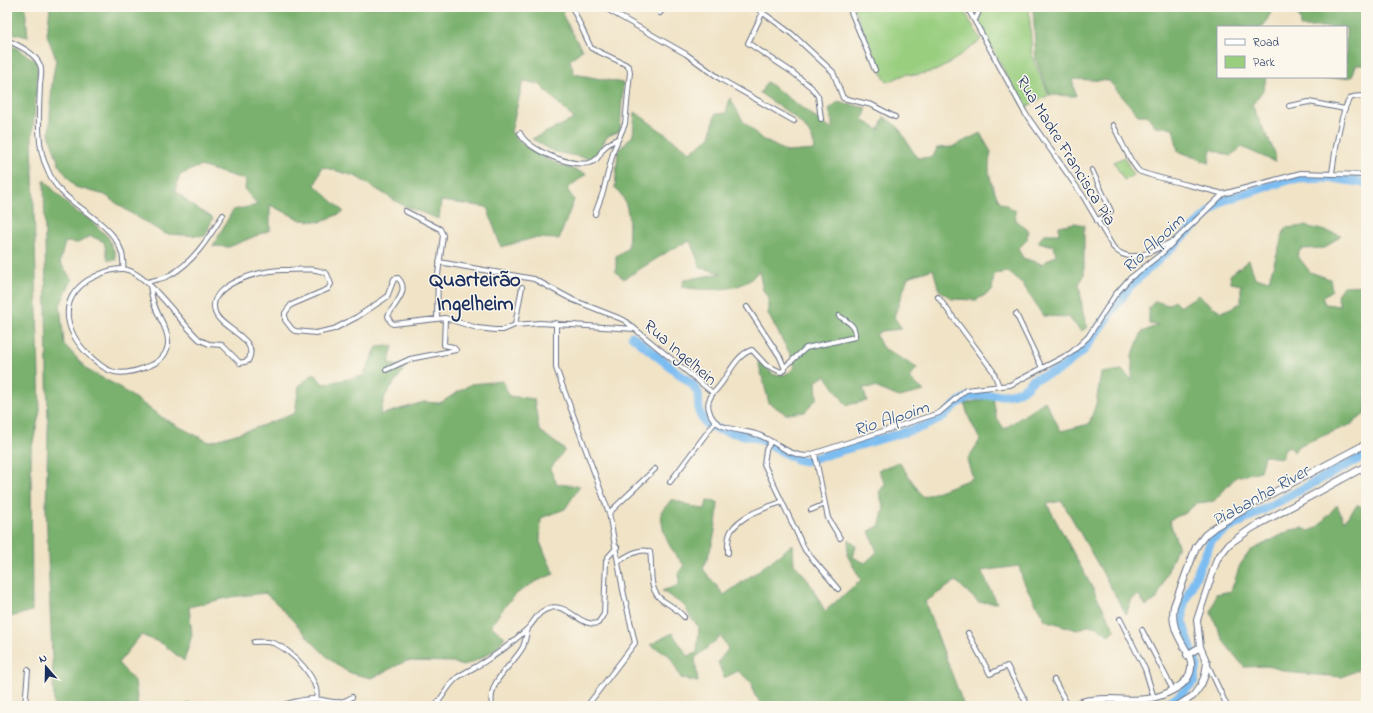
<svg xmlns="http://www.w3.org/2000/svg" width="1373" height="713" viewBox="0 0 1373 713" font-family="'Indie Flower',sans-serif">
	<rect width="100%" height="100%" fill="#fbf7ec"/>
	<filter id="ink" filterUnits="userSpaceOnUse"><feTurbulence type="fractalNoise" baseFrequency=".025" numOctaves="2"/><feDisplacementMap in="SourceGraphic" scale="8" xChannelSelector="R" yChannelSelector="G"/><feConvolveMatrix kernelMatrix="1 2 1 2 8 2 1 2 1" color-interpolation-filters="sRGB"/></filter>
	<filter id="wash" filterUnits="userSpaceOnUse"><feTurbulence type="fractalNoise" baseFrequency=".012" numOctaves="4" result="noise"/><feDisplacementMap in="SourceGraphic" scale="16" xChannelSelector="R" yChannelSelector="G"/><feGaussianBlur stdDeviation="0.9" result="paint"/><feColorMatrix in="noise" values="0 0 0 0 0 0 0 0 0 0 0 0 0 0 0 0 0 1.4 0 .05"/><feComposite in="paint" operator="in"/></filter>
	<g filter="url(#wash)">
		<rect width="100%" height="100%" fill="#f0e3c6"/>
		<path fill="#99ce7f" stroke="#5a7e6e" d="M853,7H962L981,40L947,65L935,71L916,75L906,74L888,82L884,78Z
			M982,7H1029L1032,57L1049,95L1024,108L977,20Z
			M1124,157L1133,175L1124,180L1114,162Z"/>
		<path fill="#7ab16e" stroke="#4a7066" d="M7,7H25L28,37L7,32Z
			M50,7H564L563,16L582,50L570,60L574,74L623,83L620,131L608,136L592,159L555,152L532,139L574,119L539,84L523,81L511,132C530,156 559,164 586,174L567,189L574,200L559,239L534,238L501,247L487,207L441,201L439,219L404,206L355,176L322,167L315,185L344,212L320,222L301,220L270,205V230L229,247L213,246L233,210L258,205L245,190L246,180L200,166L180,175L175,190L190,204L213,218L205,236L165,234L129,212L105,195L75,187L59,165L49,134L52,83L56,59L47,35Z
			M1033,7H1274L1263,27H1218V77H1266L1264,89L1252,105L1275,153V162L1242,147L1230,156L1211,149L1209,163L1178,151L1173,128L1155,126L1147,115H1138L1109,81L1072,79L1076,96L1050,95L1036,61Z
			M1295,7H1366V65H1356L1352,77L1314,80L1313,77H1346V27H1300L1301,22Z
			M7,42L36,61L38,71L32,140L40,411L31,451L32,611L7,618Z
			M767,82L832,130V121L829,109L838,102L867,108L863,120L879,130L884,117L898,127L917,158L933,157L937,148L952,147L980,133L991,152C986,173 991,182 999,201L1015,210L1016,221L1028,230L1027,240L1018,249L1023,258L1042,264L1056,255L1054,246L1038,242L1044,234H1059V226L1075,223L1084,225V276L1079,284C1082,299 1081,315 1088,327L1081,331L1068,317L1043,316L1022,283L1008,272L994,274L992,291L976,300L952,299L939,290L933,269L908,277L894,317L902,329L881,331L876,335L882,347L917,368L909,378L924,391L899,397L875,387L863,388L867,401L846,405L826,376L816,381L817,398L805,412L786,414L769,403L758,361L774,375L788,374L795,367L790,354L768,314V298L763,290L759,271C755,274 752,280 747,282C728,292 702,290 681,287L684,280L722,273L701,268L690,241L672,249L624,279L616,272V256L628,248C629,228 632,202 615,188L618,151L633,135L635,112L690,152L710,137L715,114L726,113L730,98L743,121L762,139L787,152L815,150C813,124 779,107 760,93Z
			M44,180L73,210L88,218L108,237L115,253L116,260H108L104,242L91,236L78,243L65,242L60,262L72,280L60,305L64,344L89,371L116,385L166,420L209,442L253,429L295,413L299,386L314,373L323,384L363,376L377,347L393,345L389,363L405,368L385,396L380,415L424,402L440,403L471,384L503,381L509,396L534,399L539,430L565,450L550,469L557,484L580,486L565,509L541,518L540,542L554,574C520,587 511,596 491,626L505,637C495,653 479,660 462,666L453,662L406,661L372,678C363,676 350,674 343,669C312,648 293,616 265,593L231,597L189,607L192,635L184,661L163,644L141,635L118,663L135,682L138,706H54L46,507L48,432Z
			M1305,226L1341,235L1325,248L1301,249L1297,255L1310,272L1330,279L1332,290L1322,297L1325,304L1340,306L1337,295L1343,286L1366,285V413L1352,424L1298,446L1294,452L1290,446L1285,448L1282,458L1264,456L1260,471L1236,477L1214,501L1197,503L1185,513L1169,520L1178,545L1157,599L1146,606L1139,595L1132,599L1126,614L1062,501L1047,504L1115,630L1108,635C1097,625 1091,623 1077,630L1045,620L1023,581L1019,566L981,571L997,603L978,602L956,581L925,602L964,706H881L879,703L861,702L851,706H763L754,694L752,683L738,671L724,678L718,662L728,649L721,636L695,658L698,682L681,678L669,655L650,645L672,633L688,656L697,653L699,627L690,617L685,606L662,591L679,585V572L684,565C669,548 662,535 661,512L672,499L696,508L705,509L707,501L718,502C717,527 713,546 703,569L724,595L769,563L793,544L794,564L807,578L825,611L861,580L847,555L849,539L856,546L853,557L865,563L877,552L869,531L879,526L884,509L879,492L885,484L878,470L899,462L923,497L973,478L967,460L980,440L968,416L965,404L993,397L996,416L1004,429L1045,401L1061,431L1089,424L1096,404L1101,373L1122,370L1132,380V356L1142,332L1158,325L1149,324V308L1155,301L1168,305L1174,301L1180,307L1198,295L1212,306L1222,312L1241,303V285L1231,283L1230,275L1249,260L1255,278L1269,280L1285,228Z
			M1337,505L1344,521L1357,505L1366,509V666L1342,677L1294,673L1267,666L1244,667L1224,642L1211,613L1216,594L1231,591L1240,565L1250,551L1291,530L1303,528L1309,531L1317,528Z"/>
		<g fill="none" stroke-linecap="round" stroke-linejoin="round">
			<path stroke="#7cbdf1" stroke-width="9" d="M632,336L692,384L698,393L699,412L705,423L716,429L758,438L796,459L805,461L922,427L940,419L959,402L968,397L978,395H1005L1015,393L1026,387L1034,379L1059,370L1069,362L1083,351L1129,287L1222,201L1292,179L1332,178L1366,183
				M1136,706L1161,705L1179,696L1194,681L1197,666L1183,625V606L1212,539L1236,524L1366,455"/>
		</g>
	</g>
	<g filter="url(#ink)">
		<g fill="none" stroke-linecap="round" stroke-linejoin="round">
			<g stroke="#666e82" stroke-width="6">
				<path id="minor" d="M572,7L591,48L625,64L629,67L630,72L625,124L614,149L603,192L595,214
					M603,7L686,54L722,80L794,121
					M755,7L792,34L833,72L843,98L872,105L895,117
					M849,7L875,70
					M967,7L1025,113L1083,196L1113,247C1130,266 1152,251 1171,242
					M763,12L748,43L792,72L811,87L818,96L821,119
					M660,13L664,7
					M975,20L981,7
					M7,40C19,46 34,52 40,65C43,71 40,80 40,86C39,110 36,147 47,168C50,176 55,185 61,191C82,214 128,231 123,269
					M1289,106L1309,102L1345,109
					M1113,125C1120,138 1129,161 1139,171C1143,175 1211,190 1223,194
					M520,133C526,150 578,171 594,161C599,158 600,153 603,149C607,144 613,141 619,138
					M1092,170L1111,211L1097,221
					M1332,173C1334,159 1341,105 1351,98C1355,95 1361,97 1366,96
					M405,211L440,229L443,235L438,275L437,318
					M439,262L534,279L573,300L624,320L713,393C709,399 707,403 709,410C714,433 744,428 761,436C777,443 788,455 806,456L939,413L966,390L1010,385L1071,353L1088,337L1115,295L1129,279L1161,254L1223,194L1301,173L1366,175
					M147,282C154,280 163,279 170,275C194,262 209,237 223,215
					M150,286C151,292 152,298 154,304C158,317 169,330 168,344C167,356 157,364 146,367C136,371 122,375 111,371C104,369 98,363 93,359C68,337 54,303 88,280C97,275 112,268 123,269C147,271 181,324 200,340L209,344L222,345L240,363L248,361C261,338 220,329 215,312C206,284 262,270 282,270C295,270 316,267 327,274L331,284L328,289L291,305L285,313V320L292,329L295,331L316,333L334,329L357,317L387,297L394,279L398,278C411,291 393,305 388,316L390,321L393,324L445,318L477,328L495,330H503L515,325L540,323L635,329
					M938,297L993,371L999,386
					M1016,314L1042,368
					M556,323V368L609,513L623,590L635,643L587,706
					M515,325L522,287
					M785,367L806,348L855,337C856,325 848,322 839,316
					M386,370L410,359L456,350L453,347L444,345L445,318
					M713,393C727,381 734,355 752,350L766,365L781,372L785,369L780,357L747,307
					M771,441L766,450L764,464L805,550L838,589
					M670,482L715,422
					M825,504L828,518L840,538
					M811,510L825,504L815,454
					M609,513L655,469
					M728,553C728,546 727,538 731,531C741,515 765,508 782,502
					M619,561C627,556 641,547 650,552C653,567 647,589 662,600C671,606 676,608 684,617
					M1120,619L1145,669L1154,698
					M1142,630L1173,690
					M968,633L990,674L1007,666L1028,706
					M254,642C261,642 266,641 273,643C291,649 321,680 316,699
					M1207,663L1227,706
					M1054,680L1068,706
					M25,706L28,670
					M188,706V704
					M279,706C290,703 304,698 316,699C330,701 339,706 352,697
					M435,706C443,697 448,685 458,677C467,671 478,666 487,660C501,652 514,641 526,630C535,622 537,611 550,608C568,603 581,628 598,623L604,614L606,561L608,557L617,547
					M492,706C488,679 511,668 523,647C525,642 526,635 528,629"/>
			</g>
			<g stroke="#666e82" stroke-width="8">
				<path id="primary" d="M1187,655L1200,647
					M1072,706C1079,703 1085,700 1092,700C1125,696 1144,707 1175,689C1184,684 1190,678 1191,668C1194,651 1168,636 1174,606L1196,547L1205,535L1215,527L1269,495L1366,444
					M1177,706L1193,696L1201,685L1205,675L1207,663L1200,647L1197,620L1217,559L1229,544L1252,528L1366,466"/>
			</g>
			<use href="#minor" stroke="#fff" stroke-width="4"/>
			<use href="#primary" stroke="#fff" stroke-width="6"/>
		</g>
	</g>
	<g text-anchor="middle" stroke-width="3" stroke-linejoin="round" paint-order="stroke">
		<g font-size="17" fill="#1b2f5e" stroke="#fbf7ec">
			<text transform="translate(1067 150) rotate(58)" y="6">Rua Madre Francisca Pia</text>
			<text transform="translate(681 352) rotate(41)" y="6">Rua Ingelhein</text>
		</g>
		<g font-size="18" font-style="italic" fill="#385a8a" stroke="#fbf7ec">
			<text transform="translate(1153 243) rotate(-43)" y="6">Rio Alpoim</text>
			<text transform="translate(891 418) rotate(-18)" y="6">Rio Alpoim</text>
			<text transform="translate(1260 495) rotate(-29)" y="6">Piabanha River</text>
		</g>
		<g font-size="21" font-weight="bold" fill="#1b2f5e" stroke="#fbf7ec">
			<text x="475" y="286">Quarteirão<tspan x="475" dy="24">Ingelheim</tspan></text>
		</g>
	</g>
	<rect width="1373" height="713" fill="none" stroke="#fbf7ec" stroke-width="24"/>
	<rect x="1217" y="26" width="130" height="52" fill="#fbf7ec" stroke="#a1a7b3"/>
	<rect x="1225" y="39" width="20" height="6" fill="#ffffff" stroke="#a1a7b3"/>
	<text x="1253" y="46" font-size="12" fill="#1b2f5e">Road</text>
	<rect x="1225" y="56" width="20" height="12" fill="#99ce7f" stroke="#a1a7b3"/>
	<text x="1253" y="66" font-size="12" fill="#1b2f5e">Park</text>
	<g transform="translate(46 667) rotate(340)" stroke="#fbf7ec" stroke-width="3" paint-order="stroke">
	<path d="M0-3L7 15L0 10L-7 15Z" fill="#1b2f5e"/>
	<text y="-6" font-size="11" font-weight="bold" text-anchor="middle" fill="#1b2f5e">N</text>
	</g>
</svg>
